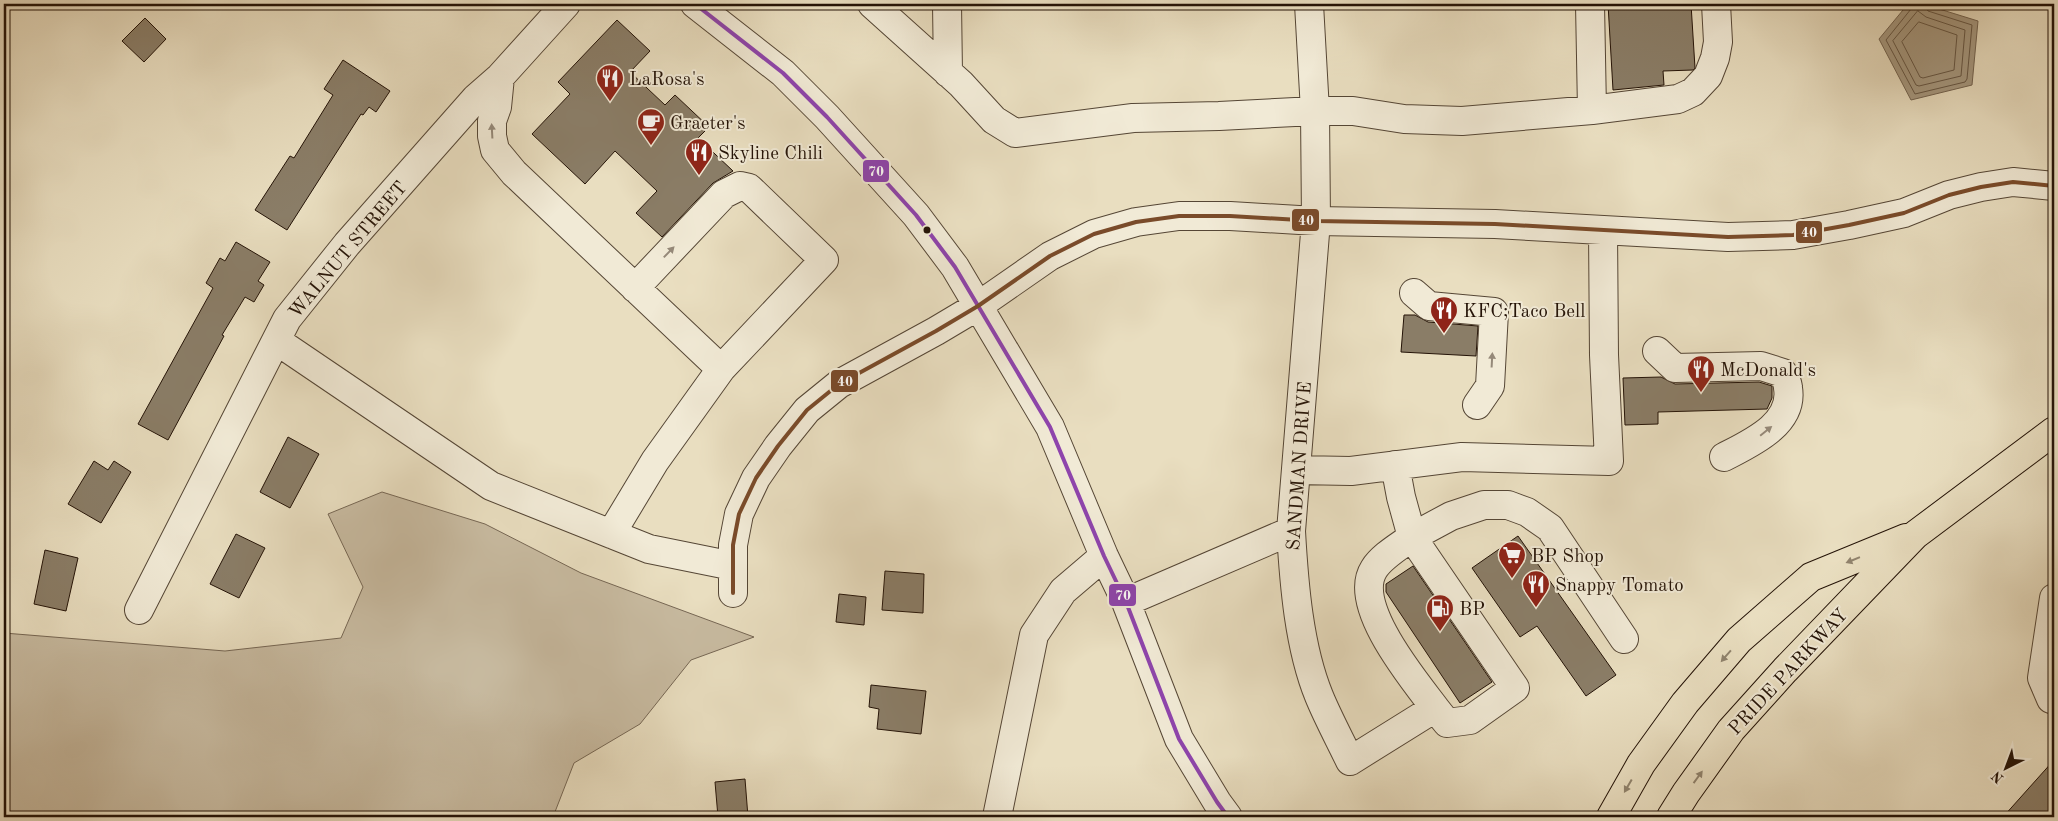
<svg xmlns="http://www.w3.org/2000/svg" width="2058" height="821" viewBox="0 0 2058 821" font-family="'Old Standard TT',serif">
	<rect width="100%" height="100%" fill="#e9dec0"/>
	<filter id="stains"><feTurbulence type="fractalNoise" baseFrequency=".004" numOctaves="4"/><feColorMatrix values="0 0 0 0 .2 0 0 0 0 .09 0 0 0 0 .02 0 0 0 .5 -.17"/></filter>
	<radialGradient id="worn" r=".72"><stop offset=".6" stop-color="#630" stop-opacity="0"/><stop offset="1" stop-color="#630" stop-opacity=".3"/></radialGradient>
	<path fill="#c8bba1" stroke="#766754" d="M382,492L485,524L581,573L754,637L691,660L640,724L574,763L553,817H4V633L225,651L341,638L363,587L328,514Z"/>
	<path fill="#a69981" stroke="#726350" d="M1908,4H1923L1978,21L1972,85L1911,100L1879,39Z"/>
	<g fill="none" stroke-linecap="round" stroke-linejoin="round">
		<path stroke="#655644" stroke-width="1" d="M1912,4L1911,9L1886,40L1915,94L1965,82L1967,79L1972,25L1928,11L1924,4
			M1918,11L1926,17L1965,30L1961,76L1919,86L1916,85L1893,41Z
			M1919,22L1957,35L1954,70L1923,78L1920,77L1902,42Z"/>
	</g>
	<path fill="#8a7d67" stroke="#241307" d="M1608,4H1691L1695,68L1693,70L1663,71L1664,85L1613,90Z
		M145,18L166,39L144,62L122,41Z
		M617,20L650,51L630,72L665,105L675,95L709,127L698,138L733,171L713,183L662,237L636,213L657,191L615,151L585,184L532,134L570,94L558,82Z
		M343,60L390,91L376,112L369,107L363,115L361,114L287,230L255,210L290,156L294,158L333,95L324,89Z
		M236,242L270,262L258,281L264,285L254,302L245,297L222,335L224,336L168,440L138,424L213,288L206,283L220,258L225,261Z
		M1404,315H1415L1428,322L1478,326L1476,356L1401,352Z
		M1661,377L1675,384L1759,382L1772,386V398L1767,409L1658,412V424L1625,425L1623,378Z
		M288,437L319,454L290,508L260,492Z
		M94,461L108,470L114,461L131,472L101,523L68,504Z
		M236,534L265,548L239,598L210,584Z
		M1518,536L1616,675L1586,696L1537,626L1520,637L1472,568Z
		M45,550L78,558L66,611L34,604Z
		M1413,566L1492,682L1460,703L1386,592V584Z
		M885,571L924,574L923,613L882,610Z
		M839,594L866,597L864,625L836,622Z
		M871,685L926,691L921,734L877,729L879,709L869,707Z
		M2054,760V817H2003Z
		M745,779L748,817H718L715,782Z"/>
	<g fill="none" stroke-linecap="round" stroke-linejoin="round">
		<g stroke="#554635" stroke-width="30">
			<path id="minor" d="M695,4L783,73L827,117L916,215L955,267L1050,427L1104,556L1126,602L1179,739L1217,802L1228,817
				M872,4L961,84L994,120L1015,133L1133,118L1219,116L1315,111H1353L1404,119L1462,121L1592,110L1678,99L1693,92L1708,76L1715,58L1718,42L1716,4
				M947,4L948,73
				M1309,4L1315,111L1316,221L1291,531C1294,584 1299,647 1319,696C1328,718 1340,740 1350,761L1435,708C1414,680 1351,605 1374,569C1382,556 1400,546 1412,537L1401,497L1395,465
				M1590,4L1592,110
				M500,77L497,107L492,121V136L495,150L514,173L721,369
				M1414,293L1429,306L1494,312L1490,386L1477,405
				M277,341L491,486L649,549L733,566
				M1657,351L1675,368L1761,366L1783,373C1785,378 1788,383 1788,388C1794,424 1751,443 1724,457
				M1296,470L1351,471L1462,457L1609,461L1604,355L1603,230
				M611,534L655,461L721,369L824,260L749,188L740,186L724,194L635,288
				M733,593V545L739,514L756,478L778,446L807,410L839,384L936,331L978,306L1050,256L1094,234L1136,222L1179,216H1230L1316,221L1495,224L1728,237L1793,235L1849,225L1904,213L1949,195L1981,187L2013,182L2054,186
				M2054,598L2042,678L2051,699L2054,700
				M1126,602L1291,531
				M139,610L287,319L347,244L476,98L500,77L566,4
				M1435,708L1447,723L1470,720L1515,688L1412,537L1451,516L1484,505H1508L1527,512L1550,528L1624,639
				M997,817L1034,635L1063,591L1104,556"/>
		</g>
		<g stroke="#241307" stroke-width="30">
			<path id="major" d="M1611,817L1641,764L1685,703L1739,640L1811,577L1906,538
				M1671,817L1686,793L1731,730L1785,670L1915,535L2054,431"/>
		</g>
		<use href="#minor" stroke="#f1ead6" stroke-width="28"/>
		<use href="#major" stroke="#e9dec0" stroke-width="28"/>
		<g stroke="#f1ead6" stroke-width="8">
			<path id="bus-1" d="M695,4L783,73L827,117L916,215L955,267L1050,427L1104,556L1126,602L1179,739L1217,802L1228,817"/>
		</g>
		<g stroke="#f1ead6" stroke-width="8">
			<path id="bus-2" d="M733,593V545L739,514L756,478L778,446L807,410L839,384L936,331L978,306L1050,256L1094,234L1136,222L1179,216H1230L1316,221L1495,224L1728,237L1793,235L1849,225L1904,213L1949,195L1981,187L2013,182L2054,186"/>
		</g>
		<use href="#bus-1" stroke="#8e44ad" stroke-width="4"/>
		<use href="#bus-2" stroke="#7a4b2a" stroke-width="4"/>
	</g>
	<defs><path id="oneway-solid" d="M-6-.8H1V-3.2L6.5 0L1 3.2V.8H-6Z" transform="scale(1.25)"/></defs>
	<g fill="#958979">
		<use href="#oneway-solid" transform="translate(492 131) rotate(-93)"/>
		<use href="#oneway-solid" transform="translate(669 252) rotate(-46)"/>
		<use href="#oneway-solid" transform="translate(1492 360) rotate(-87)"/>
		<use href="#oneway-solid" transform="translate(1766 431) rotate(-39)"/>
	</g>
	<g fill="#90836d">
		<use href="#oneway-solid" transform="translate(1853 560) rotate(158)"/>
		<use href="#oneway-solid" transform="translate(1726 656) rotate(131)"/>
		<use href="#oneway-solid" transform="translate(1698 777) rotate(-54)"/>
		<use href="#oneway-solid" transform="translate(1628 786) rotate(120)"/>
	</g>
	<defs>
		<g id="restaurant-pin" transform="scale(1.4375)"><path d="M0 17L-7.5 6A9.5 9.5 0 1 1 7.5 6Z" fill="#8f2418" stroke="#f1ead6"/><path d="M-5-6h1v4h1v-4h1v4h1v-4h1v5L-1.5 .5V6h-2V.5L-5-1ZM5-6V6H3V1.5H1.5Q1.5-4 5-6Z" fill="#fff"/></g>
		<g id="cafe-pin" transform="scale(1.4375)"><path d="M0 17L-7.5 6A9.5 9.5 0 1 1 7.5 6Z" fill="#8f2418" stroke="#f1ead6"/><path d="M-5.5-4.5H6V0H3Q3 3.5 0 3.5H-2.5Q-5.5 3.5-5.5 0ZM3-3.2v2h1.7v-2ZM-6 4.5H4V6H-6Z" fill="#fff"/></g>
		<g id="supermarket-pin" transform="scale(1.4375)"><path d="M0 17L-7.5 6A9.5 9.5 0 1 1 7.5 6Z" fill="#8f2418" stroke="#f1ead6"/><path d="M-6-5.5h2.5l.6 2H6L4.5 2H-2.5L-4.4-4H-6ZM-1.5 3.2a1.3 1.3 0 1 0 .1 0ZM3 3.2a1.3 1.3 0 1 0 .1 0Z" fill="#fff"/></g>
		<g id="fuel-pin" transform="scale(1.4375)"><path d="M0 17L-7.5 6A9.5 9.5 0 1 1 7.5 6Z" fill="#8f2418" stroke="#f1ead6"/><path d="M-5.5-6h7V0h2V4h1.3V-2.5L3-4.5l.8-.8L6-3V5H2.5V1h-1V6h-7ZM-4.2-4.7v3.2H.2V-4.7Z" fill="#fff"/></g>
	</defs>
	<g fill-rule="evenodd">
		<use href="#restaurant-pin" x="610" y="78"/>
		<use href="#cafe-pin" x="651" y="122"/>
		<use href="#restaurant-pin" x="699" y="152"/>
		<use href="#restaurant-pin" x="1444" y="310"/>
		<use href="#restaurant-pin" x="1701" y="369"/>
		<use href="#supermarket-pin" x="1512" y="555"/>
		<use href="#restaurant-pin" x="1536" y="584"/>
		<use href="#fuel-pin" x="1440" y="608"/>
	</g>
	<circle fill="#241307" stroke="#f1ead6" stroke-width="2" cx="927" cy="230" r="4.5"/>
	<g text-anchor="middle" stroke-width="4" stroke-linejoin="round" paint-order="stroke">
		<g font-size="19" fill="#241307" stroke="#f1ead6" text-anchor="start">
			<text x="629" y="85">LaRosa's</text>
			<text x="670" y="129">Graeter's</text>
			<text x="718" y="159">Skyline Chili</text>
			<text x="1463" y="317">KFC;Taco Bell</text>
			<text x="1720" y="376">McDonald's</text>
			<text x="1531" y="562">BP Shop</text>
			<text x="1555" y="591">Snappy Tomato</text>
			<text x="1459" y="615">BP</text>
		</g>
		<g font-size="19" fill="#241307" stroke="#f1ead6">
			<text transform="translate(347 249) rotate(-50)" y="7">WALNUT STREET</text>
			<text transform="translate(1298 466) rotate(-86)" y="7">SANDMAN DRIVE</text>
			<text transform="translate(1787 671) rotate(-47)" y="7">PRIDE PARKWAY</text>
		</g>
	</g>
	<g stroke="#f1ead6" stroke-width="2">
		<rect x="862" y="159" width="28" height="24" rx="5" fill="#8e44ad"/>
		<rect x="1291" y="208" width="29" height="24" rx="5" fill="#7a4b2a"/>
		<rect x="1795" y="220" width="28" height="24" rx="5" fill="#7a4b2a"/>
		<rect x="830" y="369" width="29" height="24" rx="5" fill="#7a4b2a"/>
		<rect x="1108" y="583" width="29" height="24" rx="5" fill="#8e44ad"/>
	</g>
	<g font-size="14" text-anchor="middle" font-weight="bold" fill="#fff">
		<text x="876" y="176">70</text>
		<text x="1306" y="225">40</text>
		<text x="1809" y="237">40</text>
		<text x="845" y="386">40</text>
		<text x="1123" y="600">70</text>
	</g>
	<rect width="2058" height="821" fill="none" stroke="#e9dec0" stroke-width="20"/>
	<rect x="5" y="5" width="2048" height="811" fill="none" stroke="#241307" stroke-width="2.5"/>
	<rect x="10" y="10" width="2038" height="801" fill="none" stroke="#241307"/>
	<g transform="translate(2006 768) rotate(222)" stroke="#f1ead6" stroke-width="4" paint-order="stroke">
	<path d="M0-4L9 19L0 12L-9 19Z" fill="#241307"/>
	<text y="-8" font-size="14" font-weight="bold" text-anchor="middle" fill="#241307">N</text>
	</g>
	<rect width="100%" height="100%" filter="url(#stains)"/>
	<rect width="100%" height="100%" fill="url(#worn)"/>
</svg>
